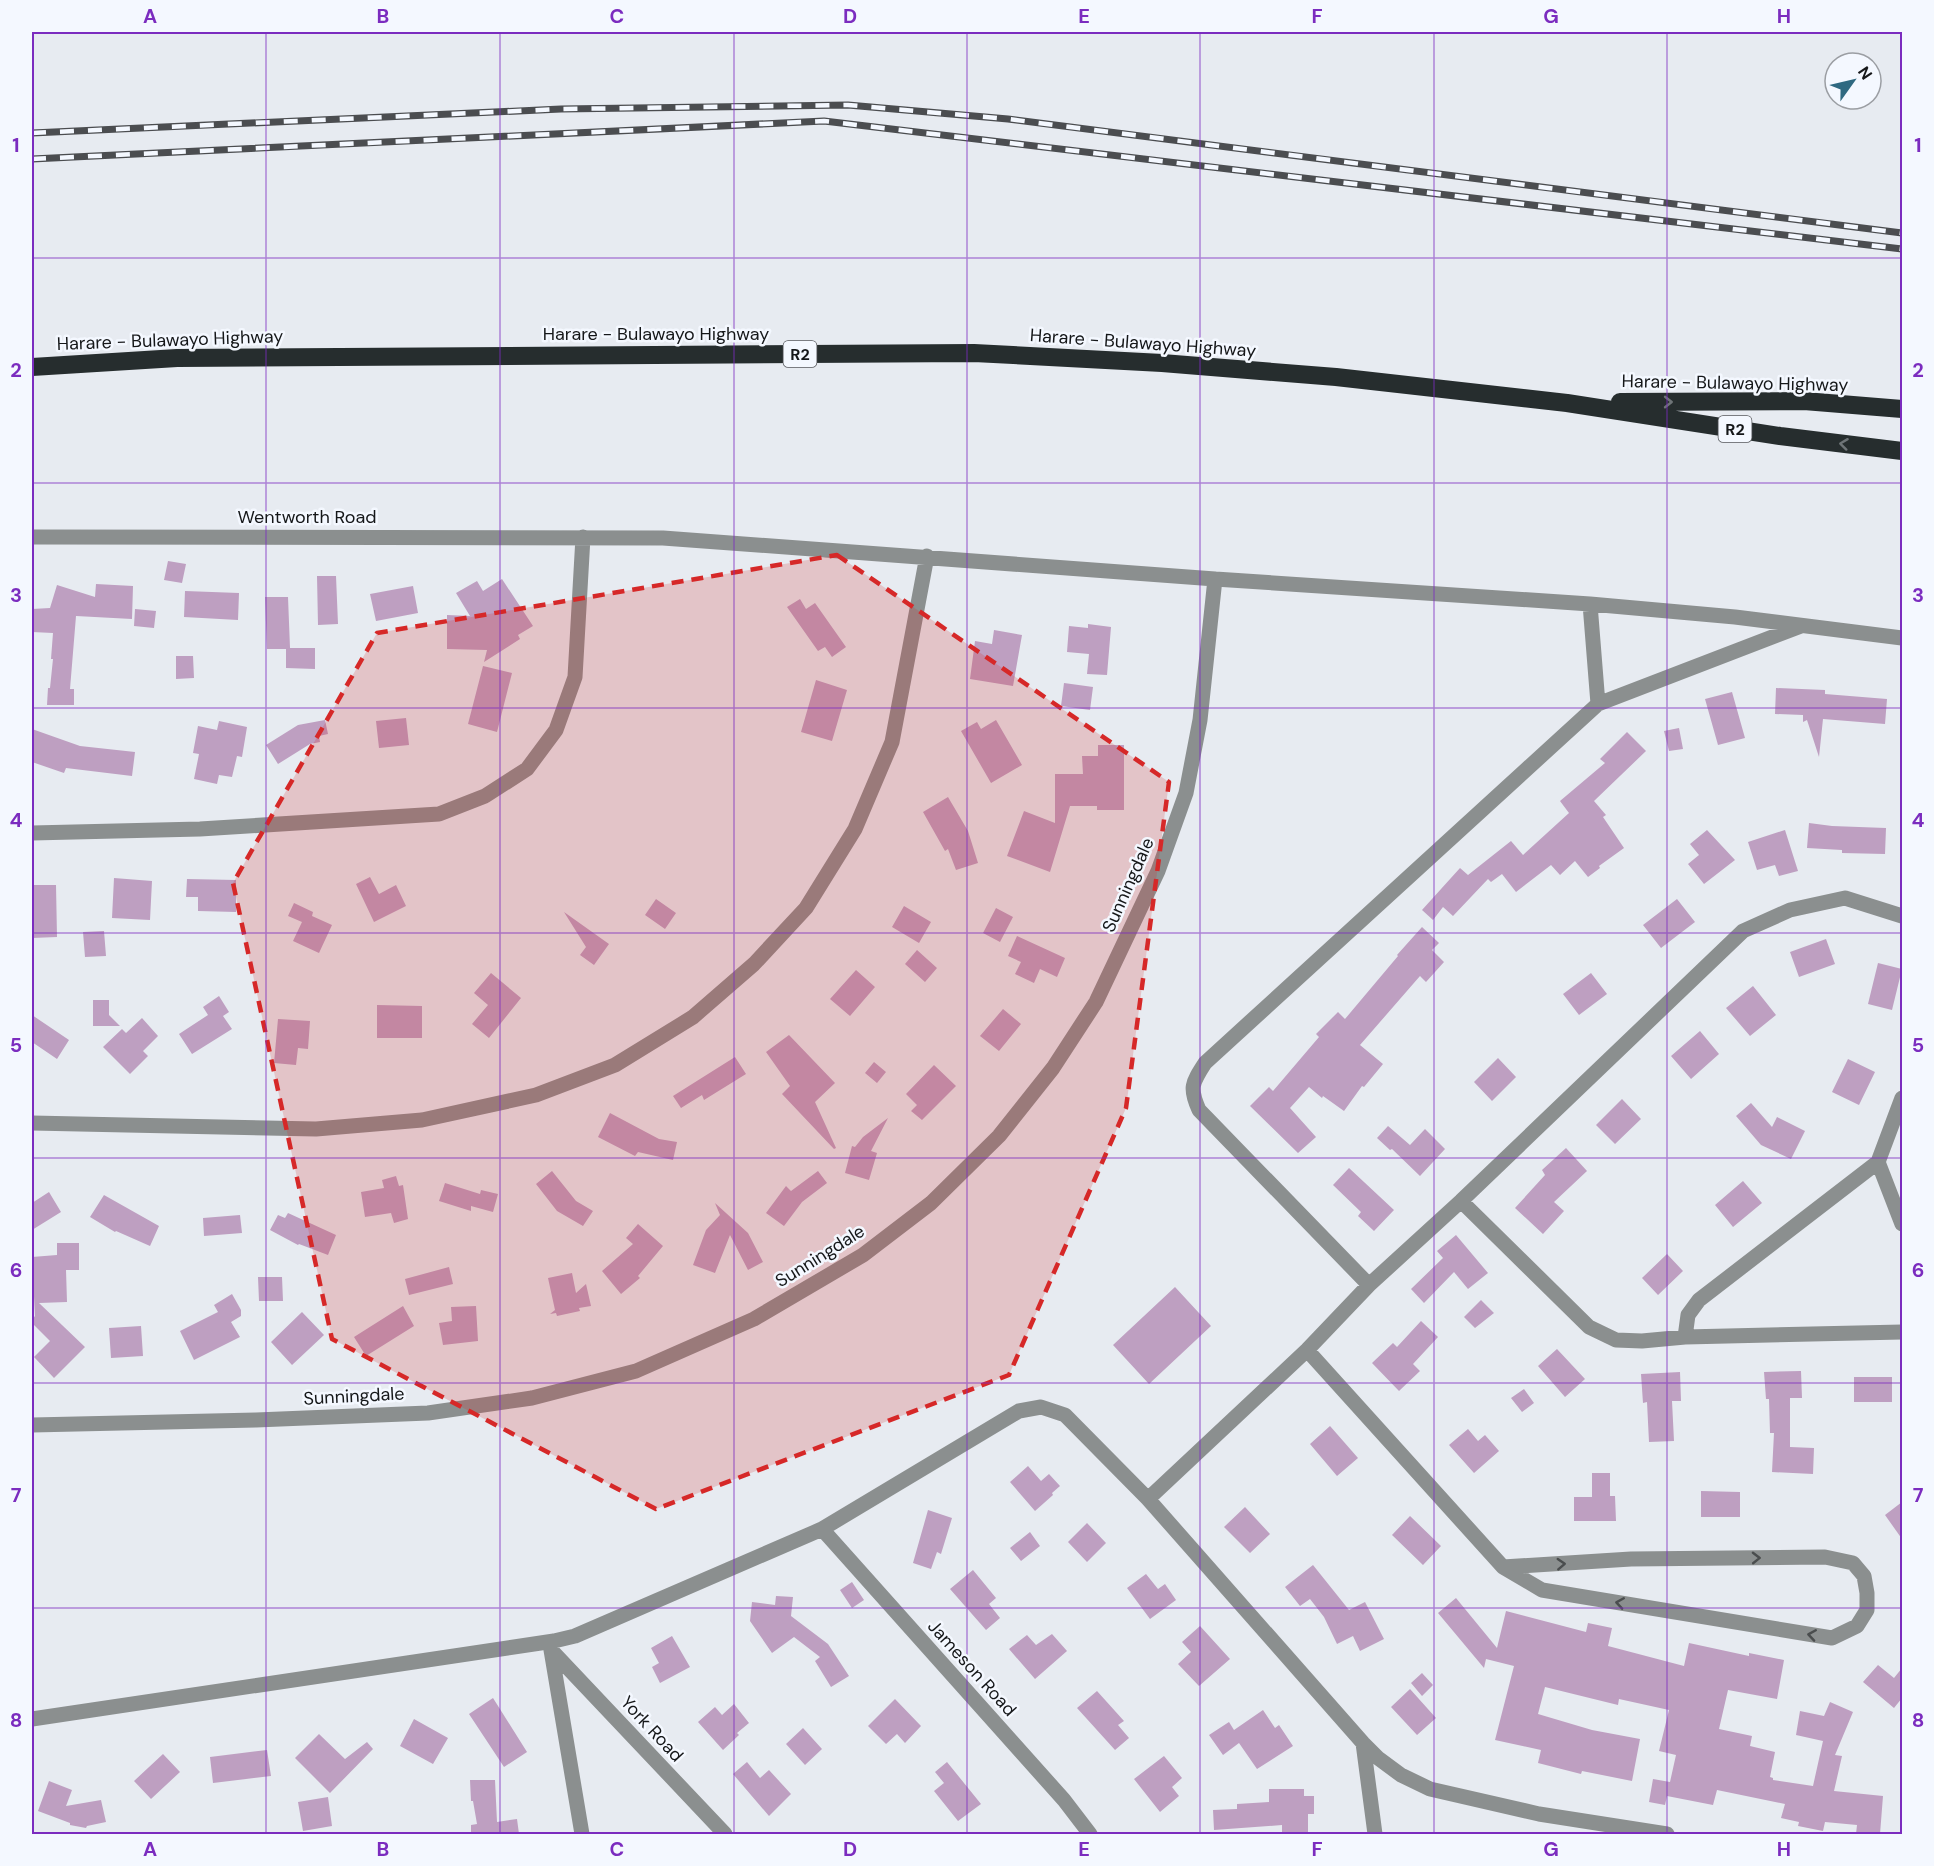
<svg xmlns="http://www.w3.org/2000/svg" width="1934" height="1866" viewBox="0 0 1934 1866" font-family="'DM Sans',sans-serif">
	<rect width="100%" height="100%" fill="#e7ebf1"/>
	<path fill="#be9fc1" d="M168,561L186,564L182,583L164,580Z
		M317,576H336L338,624L318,625Z
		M502,579L533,626L518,635L520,639L484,662L487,650L447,649V615L470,616L456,593L477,581L483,591Z
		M96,584L133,586L132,619L76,616L70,689H74V705H47L48,688H50L53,659H51L53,633L32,632V609L50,608L57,585L95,597Z
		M413,586L418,613L376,621L370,594Z
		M185,591L239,593L238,620L184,617Z
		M265,597H288L290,648H315V669L286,668V649H267Z
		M800,599L806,609L815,603L846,647L832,657L825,647L818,651L787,607Z
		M135,609L156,611L154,628L134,626Z
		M1088,624L1111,627L1107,675L1087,674L1089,654L1067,652L1069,626L1088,628Z
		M994,630L1022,635L1013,686L970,679L975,641L992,644Z
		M176,656H193L194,678L176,679Z
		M483,666L512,673L497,732L468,724Z
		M816,680L847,690L832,741L801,732Z
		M1064,683L1093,687L1090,710L1061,706Z
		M1776,688L1825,690V694L1887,699L1885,724L1823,719L1819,757L1807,720L1803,722V715L1775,714Z
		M1732,692L1745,738L1718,745L1705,699Z
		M406,718L409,745L379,748L376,721Z
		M325,720L328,734L319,736L320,742L310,744L278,764L266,745L298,725Z
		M996,720L1022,765L991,783L961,731L977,722L981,729Z
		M219,721L247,727L242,757L237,756L232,777L219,775L217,784L194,779L199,754L193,753L198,726L217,730Z
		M1679,728L1683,749L1669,751L1664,731Z
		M32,729L80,746L135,752L132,776L66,768L64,773L32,762Z
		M1627,732L1646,751L1594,801L1606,815L1603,817L1624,848L1599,866L1600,868L1588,877L1575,861L1560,875L1551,865L1516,892L1502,874L1491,882L1488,879L1453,916L1443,907L1433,920L1422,910L1460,868L1468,875L1511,841L1523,855L1569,813L1560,801L1605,763L1600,759Z
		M1098,745H1124V810H1097V806H1070L1050,872L1007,856L1024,811L1055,823V774H1083L1082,756H1098Z
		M948,797L968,831L978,863L956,870L948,849L945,851L923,812Z
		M1809,823L1832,826L1886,828L1885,854L1842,853V850L1807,848Z
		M1707,830L1735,860L1704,884L1688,864L1699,855L1690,844Z
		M1785,830L1798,871L1779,876L1775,865L1757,870L1748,842Z
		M370,877L379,894L396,885L406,906L374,922L356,884Z
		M114,878L152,881L150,920L112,918Z
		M187,879L236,880V912L198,911V897H186Z
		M32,885H56L57,937L32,938Z
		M656,899L676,913L665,929L645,915Z
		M1677,899L1695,922L1661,948L1643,925Z
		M294,903L313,912L312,916L332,925L319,953L293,941L302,922L288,916Z
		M904,906L931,922L919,943L892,927Z
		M996,908L1013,917L1000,942L983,933Z
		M564,912L609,944L594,965L580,955L586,947Z
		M1422,927L1439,943L1432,950L1444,962L1426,982L1420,976L1360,1045L1383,1064L1364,1087L1362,1086L1344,1111L1323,1096L1322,1098L1309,1087L1290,1108L1316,1137L1298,1153L1250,1106L1269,1087L1273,1091L1319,1037L1316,1034L1338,1012L1345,1019L1398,956L1397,955Z
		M104,931L106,956L85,957L83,932Z
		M1017,936L1065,958L1057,977L1040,969L1034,983L1015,974L1021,962L1008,956Z
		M1826,939L1835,964L1799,977L1790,952Z
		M917,950L937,968L925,982L905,964Z
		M1878,963L1902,969L1892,1010L1868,1004Z
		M856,970L875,987L850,1016L830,999Z
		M491,973L521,998L489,1038L472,1024L488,1005L474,993Z
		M1591,973L1607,994L1579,1015L1563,994Z
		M1753,986L1776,1015L1750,1036L1726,1008Z
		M219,996L229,1012L223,1016L232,1029L192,1054L179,1034L208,1015L203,1007Z
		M93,1000H109V1015L120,1026H93Z
		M377,1005L422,1006V1038H377Z
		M1003,1009L1021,1024L999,1051L980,1036Z
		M32,1015L69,1040L57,1059L32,1042Z
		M142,1018L158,1036L143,1051L148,1056L130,1074L103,1047L122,1029L126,1033Z
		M278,1019L310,1021L308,1049L298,1048L296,1065L274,1063Z
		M1700,1031L1719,1054L1691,1079L1671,1056Z
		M789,1035L835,1083L815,1102L836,1148L834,1149L782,1094L790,1086L766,1052Z
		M735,1057L746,1074L704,1100L702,1095L681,1108L673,1096Z
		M1498,1058L1516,1077L1492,1101L1474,1082Z
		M1848,1059L1875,1072L1859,1105L1832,1092Z
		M874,1062L886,1072L877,1083L865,1073Z
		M934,1065L956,1086L922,1120L911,1111L917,1105L906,1094Z
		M1622,1099L1641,1119L1615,1144L1596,1125Z
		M1751,1103L1772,1127L1777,1117L1805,1131L1791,1159L1761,1145L1736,1116Z
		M610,1113L659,1139L677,1142L673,1160L638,1152L635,1156L598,1137Z
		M888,1118L871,1151L877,1153L869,1180L845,1173L852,1146L855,1147L863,1137Z
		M1388,1126L1410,1145L1425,1129L1445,1149L1420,1176L1392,1149L1390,1150L1377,1138Z
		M1566,1148L1587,1171L1554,1202L1564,1211L1543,1234L1515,1208L1545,1175L1542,1170Z
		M1349,1168L1394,1210L1374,1231L1358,1216L1361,1212L1333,1185Z
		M552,1171L576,1201L593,1211L583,1226L557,1211L536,1184Z
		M818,1171L827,1183L802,1202L784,1226L766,1213L786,1186L791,1191Z
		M396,1176L399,1186L403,1185L408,1219L394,1223L391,1213L365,1217L361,1192L384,1188L382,1180Z
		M1743,1181L1762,1203L1733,1227L1715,1205Z
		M445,1183L480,1194L481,1190L498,1194L493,1212L471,1206V1211L439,1201Z
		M49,1192L61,1212L32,1230V1203Z
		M104,1195L159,1226L150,1246L116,1231L115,1232L90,1217Z
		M715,1203L748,1233L763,1262L748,1270L730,1235L715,1273L693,1265L706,1230L720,1215Z
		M288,1213L336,1235L328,1255L299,1244L298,1245L270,1230L278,1215L285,1218Z
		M240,1215L242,1233L204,1236L203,1218Z
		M638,1224L663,1246L638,1276L640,1278L621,1294L602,1271L633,1244L626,1238Z
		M1456,1235L1488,1273L1468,1289L1454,1272L1424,1303L1411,1289L1443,1258L1437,1251Z
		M57,1243H79V1270H66L67,1302L39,1303L85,1347L54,1378L34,1357L50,1341L32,1323V1320L35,1316L32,1257L57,1255Z
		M1667,1254L1683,1271L1658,1295L1642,1278Z
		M449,1267L453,1284L409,1295L405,1279Z
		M572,1273L576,1293L586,1284L591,1306L579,1308L580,1311L557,1316L556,1313L550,1314L555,1310L548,1278Z
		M258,1277H282L283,1301H259Z
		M1175,1287L1211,1326L1149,1384L1113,1345Z
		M232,1294L241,1310V1316L231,1322L240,1337L194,1360L180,1331L218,1312L214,1305Z
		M1481,1300L1494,1313L1475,1328L1464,1317Z
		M403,1306L414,1326L366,1356L354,1337Z
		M476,1306L478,1341L443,1345L439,1323L452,1321L451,1307Z
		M302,1312L324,1335L292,1365L271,1342Z
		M1421,1321L1438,1337L1413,1364L1420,1371L1399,1391L1372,1363L1393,1343L1397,1347Z
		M141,1326L143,1356L111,1358L109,1328Z
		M1557,1349L1585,1379L1565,1397L1538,1366Z
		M1801,1371L1802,1398H1790V1447L1814,1448L1813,1474L1772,1472L1774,1433H1770L1769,1399H1766L1764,1372Z
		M1680,1372L1681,1401H1672L1674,1441L1649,1442L1647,1402L1643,1403L1641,1374Z
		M1854,1377H1892V1402H1854Z
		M1524,1389L1534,1403L1522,1412L1511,1398Z
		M1330,1426L1358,1458L1337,1476L1310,1444Z
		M1468,1429L1478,1441L1485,1435L1499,1451L1474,1473L1449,1445Z
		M1028,1466L1041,1481L1049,1474L1060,1486L1052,1493L1053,1495L1035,1511L1010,1482Z
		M1592,1473H1610V1496H1615L1616,1521H1574V1497H1592Z
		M1701,1491L1740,1492V1517H1701Z
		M1902,1502V1539L1885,1515Z
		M1245,1507L1270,1534L1250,1553L1224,1527Z
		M928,1510L952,1518L941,1554L937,1552L931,1569L913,1563Z
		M1410,1516L1441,1546L1423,1565L1392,1535Z
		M1087,1523L1106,1543L1087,1562L1068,1542Z
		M1030,1532L1040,1546L1021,1561L1010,1548Z
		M1313,1565L1349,1610L1365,1602L1384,1639L1360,1651L1353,1636L1337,1644L1324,1617L1310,1599L1300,1606L1285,1587Z
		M973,1570L996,1598L989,1604L1000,1618L986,1630L950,1589Z
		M1146,1574L1158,1589L1165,1584L1176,1600L1150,1619L1127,1588Z
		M852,1582L864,1600L852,1608L840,1590Z
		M776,1596L793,1597L791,1616L828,1644L849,1676L831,1687L815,1661L820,1657L794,1637L772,1653L750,1621L752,1602L775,1605Z
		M1456,1598L1497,1648L1506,1611L1586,1632L1588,1623L1612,1628L1608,1646L1684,1666L1689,1643L1749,1656V1653L1784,1660L1777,1699L1728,1690L1719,1729L1752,1736L1750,1746L1775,1752L1770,1777L1773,1778V1780L1813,1786L1823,1741L1796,1735L1800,1711L1824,1716L1830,1702L1853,1712L1835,1755L1842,1756L1834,1791L1883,1796L1880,1834H1856L1857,1825L1825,1822L1823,1831L1798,1826L1799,1822L1781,1818L1785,1804L1717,1790L1713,1805L1667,1796L1665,1805L1649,1802L1653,1779L1670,1782L1676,1755L1659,1751L1669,1710L1619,1699L1618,1705L1545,1687L1538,1714L1592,1730L1640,1739L1632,1781L1582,1771L1581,1774L1538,1763L1541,1750L1495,1740L1514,1666L1486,1659L1484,1668L1438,1613Z
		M1200,1626L1230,1659L1199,1686L1178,1664L1191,1652L1182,1642Z
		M1052,1634L1067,1651L1035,1679L1009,1649L1027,1635L1036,1645Z
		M672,1636L690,1667L660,1683L652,1667L659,1663L651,1648Z
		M1878,1665L1894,1678L1902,1668V1698L1894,1708L1863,1682Z
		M1422,1673L1433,1685L1422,1696L1411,1683Z
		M1410,1689L1436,1718L1417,1735L1391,1707Z
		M1097,1691L1124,1721L1118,1725L1129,1738L1115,1750L1077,1708Z
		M493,1698L527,1752L504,1767L469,1714Z
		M895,1699L921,1726L905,1743L897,1734L886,1744L868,1726Z
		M734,1704L749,1723L737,1733L739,1735L723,1750L698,1722L715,1707L722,1715Z
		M1263,1710L1275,1728L1279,1725L1293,1746L1257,1769L1239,1743L1223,1755L1209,1735L1229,1722L1234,1730Z
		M414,1719L448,1738L433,1764L400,1746Z
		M803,1728L822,1749L805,1765L786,1744Z
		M319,1734L345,1759L367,1742L373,1749L330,1793L295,1758Z
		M267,1750L271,1776L213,1783L210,1757Z
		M163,1754L180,1772L151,1799L134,1781Z
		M1164,1756L1182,1778L1172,1787L1179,1796L1160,1812L1134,1779Z
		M747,1762L760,1778L769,1770L791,1794L769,1816L733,1774Z
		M947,1762L981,1804L958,1821L934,1791L944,1783L935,1772Z
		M470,1780H495L497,1822L517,1819L519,1834H471V1825L477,1824L473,1801H471Z
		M49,1781L72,1790L66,1806L101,1800L106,1822L87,1826L86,1828L70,1825V1823L38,1811Z
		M1269,1789H1304V1796H1314V1814H1308V1833H1282V1825L1214,1830L1213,1810L1237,1809V1804L1269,1802Z
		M328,1797L332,1826L303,1831L298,1802Z"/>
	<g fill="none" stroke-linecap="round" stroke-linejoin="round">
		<path stroke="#8b8f8f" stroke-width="15" d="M32,537L663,538L1215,579L1590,604L1735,617L1902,638
			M1590,604L1598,704L1801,626
			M1598,704L1205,1063C1192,1083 1189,1088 1199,1110L1369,1285L1461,1201L1743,931L1790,910L1845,898L1902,916
			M32,833L200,829L439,814L485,796L527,769L556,730L575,677L583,537
			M32,1123L316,1129L422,1120L536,1095L615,1065L693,1017L754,964L806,908L855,829L892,742L927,556
			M1878,1162L1902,1224
			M1461,1201L1589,1327L1616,1340L1642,1341L1685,1337L1688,1315L1699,1300L1878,1162L1902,1098
			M1369,1285L1307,1350L1148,1499L1363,1743L1378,1758L1401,1775L1430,1789L1539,1814L1667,1834
			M1685,1337L1902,1332
			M1307,1350L1503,1567L1542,1590L1832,1638L1857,1626L1867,1610V1593L1864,1576L1853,1563L1825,1557L1631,1559L1503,1567
			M32,1425L256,1420L428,1413L532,1398L636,1371L754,1319L863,1255L931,1203L999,1136L1053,1068L1096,1002L1158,871L1186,793L1200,720L1215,579
			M822,1529L1064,1800L1090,1834
			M551,1650L725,1834
			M551,1650L582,1834
			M32,1719L554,1641L575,1636L822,1529L1019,1411L1041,1407L1065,1415L1148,1499
			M1363,1743L1375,1834"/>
		<path stroke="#262d2e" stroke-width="18" d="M32,367L177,358L974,353L1162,363L1336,377L1567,403L1780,436L1902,451
			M1620,402L1804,401L1902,409"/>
		<g stroke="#4b4d50" stroke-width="7">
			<path id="rail" d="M32,133L561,109L848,105L1008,119L1902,233
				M32,159L824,121L1902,249"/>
		</g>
		<use href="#rail" stroke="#f4f8ff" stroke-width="4.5" stroke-dasharray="14" stroke-linecap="butt"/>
	</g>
	<defs><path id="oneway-chevron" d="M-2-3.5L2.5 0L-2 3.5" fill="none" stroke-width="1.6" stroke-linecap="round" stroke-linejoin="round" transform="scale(1.5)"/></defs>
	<g stroke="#6e7477">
		<use href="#oneway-chevron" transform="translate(1668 402)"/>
		<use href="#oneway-chevron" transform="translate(1844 444) rotate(-173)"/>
	</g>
	<g stroke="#4a4d4e">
		<use href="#oneway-chevron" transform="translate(1756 1558) rotate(-1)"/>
		<use href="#oneway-chevron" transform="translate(1561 1564) rotate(-3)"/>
		<use href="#oneway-chevron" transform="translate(1620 1603) rotate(-171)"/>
		<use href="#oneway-chevron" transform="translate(1812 1635) rotate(-171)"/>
	</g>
	<path fill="#d62828" fill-opacity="0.2" stroke="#d62828" stroke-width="4.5" stroke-dasharray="12 8" stroke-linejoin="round" d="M837,555L1169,782L1126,1108L1009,1375L656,1509L332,1339L233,883L377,633Z"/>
	<path fill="none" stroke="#7b2cbf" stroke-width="1.5" stroke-opacity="0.55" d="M266,32V1834M500,32V1834M734,32V1834M967,32V1834M1200,32V1834M1434,32V1834M1667,32V1834M32,258H1902M32,483H1902M32,708H1902M32,933H1902M32,1158H1902M32,1383H1902M32,1608H1902"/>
	<g text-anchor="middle" stroke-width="5" stroke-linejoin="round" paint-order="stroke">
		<g fill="#f4f8ff" stroke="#585a5e" stroke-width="1.5">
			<rect x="783.5" y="341" width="33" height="26" rx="4.5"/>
			<rect x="1718.5" y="416" width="33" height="26" rx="4.5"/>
		</g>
		<g font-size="16" font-weight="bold" fill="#151719">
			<text x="800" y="360">R2</text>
			<text x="1735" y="435">R2</text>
		</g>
		<g font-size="18" fill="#151719" stroke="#f4f8ff">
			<text x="656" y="340">Harare - Bulawayo Highway</text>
			<text transform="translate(170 340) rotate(-2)" y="6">Harare - Bulawayo Highway</text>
			<text transform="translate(1143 343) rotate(4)" y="6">Harare - Bulawayo Highway</text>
			<text transform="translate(1735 383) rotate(1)" y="6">Harare - Bulawayo Highway</text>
			<text x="307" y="523">Wentworth Road</text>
			<text transform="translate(1128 885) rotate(-66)" y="6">Sunningdale</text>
			<text transform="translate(820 1256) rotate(-32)" y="6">Sunningdale</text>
			<text transform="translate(354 1396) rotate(-3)" y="6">Sunningdale</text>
			<text transform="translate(972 1668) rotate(48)" y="6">Jameson Road</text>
			<text transform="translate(652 1729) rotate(47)" y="6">York Road</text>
		</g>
	</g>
	<rect width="1934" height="1866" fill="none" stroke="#f4f8ff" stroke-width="66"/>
	<g transform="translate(1853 81) rotate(56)"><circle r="28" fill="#f4f8ff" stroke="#9b9ea3" stroke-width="1.5"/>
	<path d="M0-4.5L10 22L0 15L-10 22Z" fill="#2f6981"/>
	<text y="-9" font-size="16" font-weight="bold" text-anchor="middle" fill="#151719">N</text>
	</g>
	<rect x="33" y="33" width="1868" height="1800" fill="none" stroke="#7b2cbf" stroke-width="2"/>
	<g font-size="20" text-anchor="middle" font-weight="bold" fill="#7b2cbf">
		<text x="150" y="23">A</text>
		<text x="383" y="23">B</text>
		<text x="617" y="23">C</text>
		<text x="850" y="23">D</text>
		<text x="1084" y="23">E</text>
		<text x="1317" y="23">F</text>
		<text x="1551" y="23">G</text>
		<text x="1784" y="23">H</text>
		<text x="16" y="152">1</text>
		<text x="1918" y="152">1</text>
		<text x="16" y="377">2</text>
		<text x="1918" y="377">2</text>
		<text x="16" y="602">3</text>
		<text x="1918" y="602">3</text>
		<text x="16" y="827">4</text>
		<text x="1918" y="827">4</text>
		<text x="16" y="1052">5</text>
		<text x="1918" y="1052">5</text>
		<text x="16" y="1277">6</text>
		<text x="1918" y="1277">6</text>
		<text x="16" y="1502">7</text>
		<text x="1918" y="1502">7</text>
		<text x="16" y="1727">8</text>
		<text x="1918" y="1727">8</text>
		<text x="150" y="1856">A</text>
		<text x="383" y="1856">B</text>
		<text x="617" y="1856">C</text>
		<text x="850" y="1856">D</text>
		<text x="1084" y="1856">E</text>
		<text x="1317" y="1856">F</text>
		<text x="1551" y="1856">G</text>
		<text x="1784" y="1856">H</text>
	</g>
</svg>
